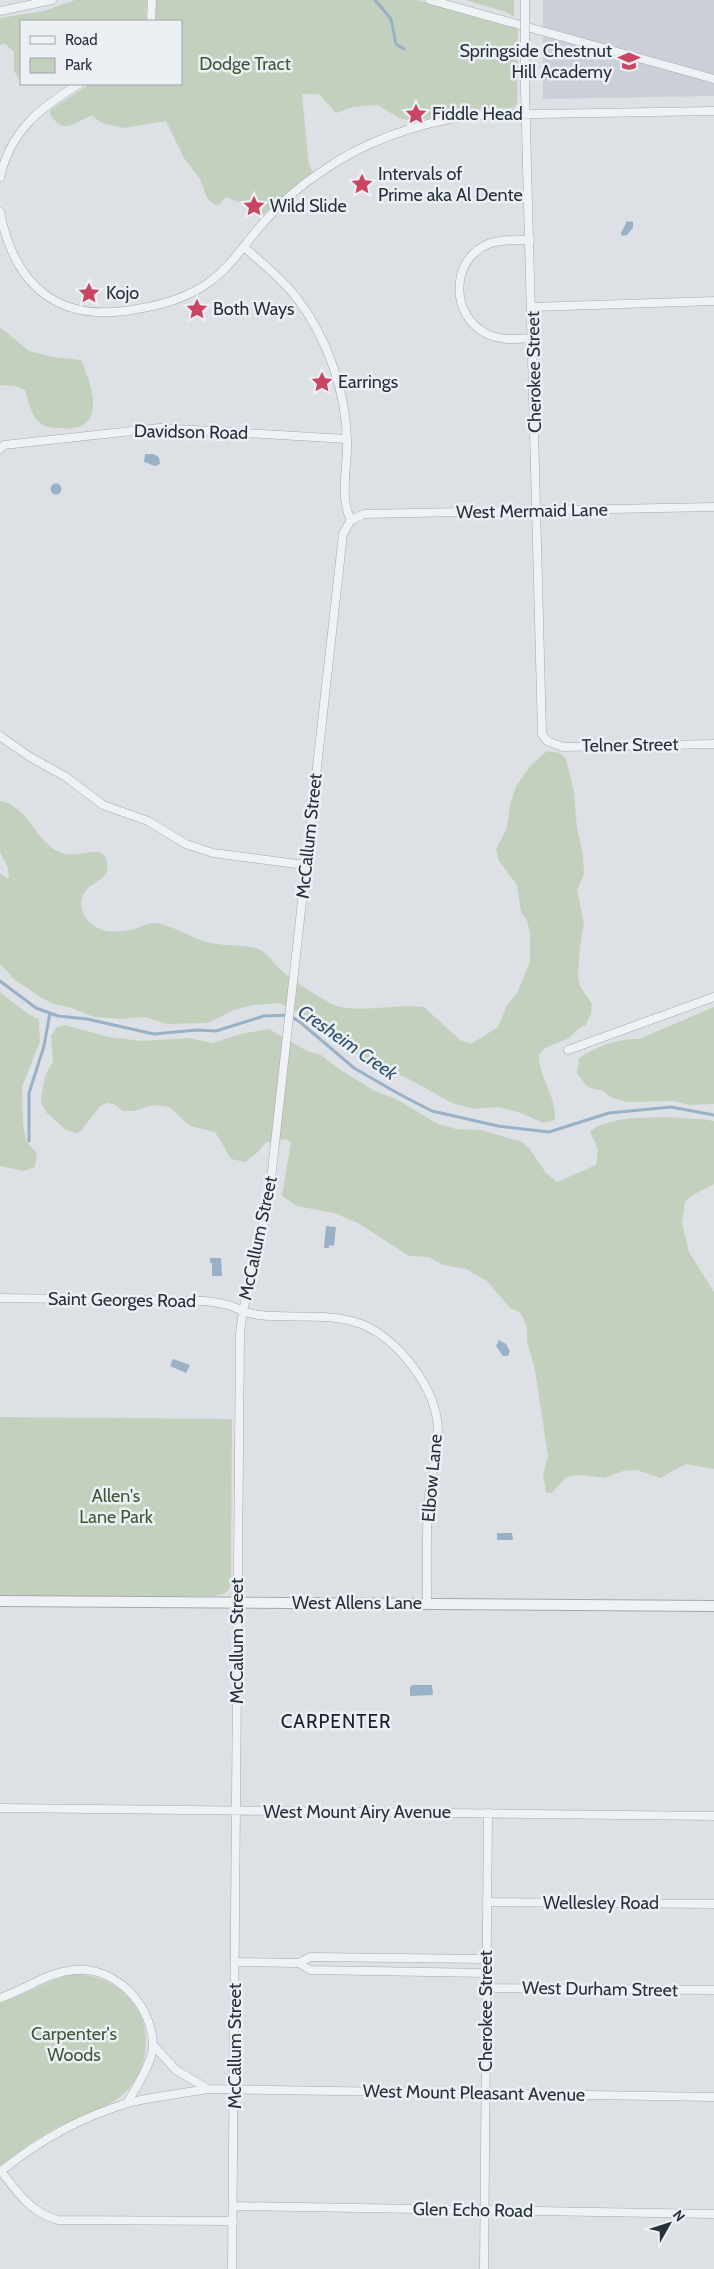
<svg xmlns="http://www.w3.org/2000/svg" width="714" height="2269" viewBox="0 0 714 2269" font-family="Cabin,sans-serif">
	<rect width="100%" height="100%" fill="#dde1e6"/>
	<path fill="#cbd0d8" d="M543,0H714V96L543,99Z"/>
	<path fill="#c4d0be" d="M75,0H147L146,21H21V78L19,79L14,71V52L5,44L0,45V18L44,11Z
		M156,0H417L518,28L517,104L513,108L471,109L413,122L399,118L378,105L353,107L336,113L319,94H302L309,165L313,172L263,215L254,205L240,203L226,197L219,205H215L207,198L200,179L184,158L166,121L123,128L102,123L92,116C74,121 64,137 50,114L51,109L90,84H181V21H155Z
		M465,0H514V17L506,12Z
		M0,327L29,351L53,357L81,360C93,387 108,433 61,428C54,428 44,428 39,422C31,415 28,400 25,390L14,386L0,385Z
		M547,751L560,753L566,759L574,792L577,828L583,854L584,874L577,890L584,923L580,948L578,976L580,986L592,1004L591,1014L586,1025C577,1028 575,1034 567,1039C557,1044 545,1045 539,1055C538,1076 560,1103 554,1120L543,1123L521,1113L498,1107L475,1109L452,1103L405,1077L375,1067L302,1014L279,1003L253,1005L234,1010L208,1023L167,1024L144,1017L122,1019L94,1017L69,1007L53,1004L42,998L15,980L0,964V873L7,878L9,877L8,868L0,852V801C30,806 35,844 62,853C77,859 101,843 106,859C107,863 109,869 106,873C103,879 94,883 89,887C76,899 81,917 94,926C105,934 125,932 138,928C143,926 149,922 156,923C160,923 166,926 170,927C185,932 196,940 212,943C229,947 249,943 264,952C270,956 274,964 280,969C290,979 324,1001 337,1006C358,1013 399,1004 424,1007L460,1040L471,1044L498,1027L507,1005L517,993L530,962V932L527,921L521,912L517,885L499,861L496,849L507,828L510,804L516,786L532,764Z
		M0,992L28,1014L39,1019L40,1042L22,1087L23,1124L26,1141L37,1153L35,1167L23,1171L0,1166Z
		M714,1007V1104L690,1105L673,1101L628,1102L612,1098L603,1091L587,1087L577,1073L579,1058C594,1047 620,1038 639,1039Z
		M65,1025L108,1037L142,1041L188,1038L213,1043L240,1034L269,1029L307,1051L321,1055L339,1069L373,1090L396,1099L438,1124L456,1129L481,1130L522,1142L529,1148L546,1173L557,1182L596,1165L598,1149L590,1132C610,1112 686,1117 714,1121V1184L691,1196L685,1202L682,1223L689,1252L714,1292V1469L686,1464L660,1478L637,1470L623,1471L604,1478L582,1475L571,1476L565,1478L552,1493H546L543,1474L548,1456L535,1370L527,1341V1327L520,1312L510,1308L487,1281L466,1269L443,1265L429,1257L409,1256L358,1223L334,1213L297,1206L282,1196L291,1142L286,1139L265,1143L258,1152L245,1162L231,1159L215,1132L190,1126L169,1107L153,1105L134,1111H123L114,1104L107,1103L100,1106L81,1131L76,1133L66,1130L47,1113L42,1105L41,1098L45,1076L53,1061L51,1036L57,1027Z
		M0,1417L232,1419L231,1583C229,1594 222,1595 212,1596H0Z
		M77,1974C103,1976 127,1988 139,2012C154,2041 144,2082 116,2100C97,2112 73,2119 54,2129C34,2140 17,2153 0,2166V2003L61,1977Z"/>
	<path fill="#99b1c6" d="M627,221L633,222V228L627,235L622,236L621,233Z
		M145,454H153L159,457L160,464L155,466L144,462Z
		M50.5 489a5.5 5.5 0 1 1 11 0a5.5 5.5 0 1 1-11 0Z
		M326,1226L336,1227L334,1246L329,1245V1248H324Z
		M210,1258H221L222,1276H212V1263H210Z
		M499,1340L506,1344L510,1351L508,1356H503L496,1346Z
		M173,1359L190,1365L186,1373L170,1366Z
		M497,1533H512L513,1540H497Z
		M412,1685H432L433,1695L410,1696V1687Z"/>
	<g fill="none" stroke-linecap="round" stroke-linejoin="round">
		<path stroke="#99b1c6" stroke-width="3" d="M375,0L391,19L396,44L404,49
			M0,981L36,1008L58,1016L87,1019L154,1034L197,1030L216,1031L264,1016L289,1015L300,1022L354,1068L399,1094L432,1111L498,1126L549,1132L609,1113L671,1107L714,1115
			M29,1141V1093L44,1046L50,1013"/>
		<g stroke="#a3a8b0" stroke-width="9">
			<path id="minor" d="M430,0L714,79
				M0,11L52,0
				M151,21L152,0
				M525,89L542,734L547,741L563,747L714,744
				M0,177C11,130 40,108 79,84
				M0,212C15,288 60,324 137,309C162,305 187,298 208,283C231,267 245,243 264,222C281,202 302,184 324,170C368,139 420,123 472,115L714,111
				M530,240C517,240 501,239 488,244C450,260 450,316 487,334C501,341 518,339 533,338
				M244,247C262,263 281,278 296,297C327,337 346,391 347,441C348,467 339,497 351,520
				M532,307L714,301
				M0,449L4,445L160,428L347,439
				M0,736L30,757L66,777L103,805L148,821L186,844L213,853L305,865
				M568,1050L714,997
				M0,1298L204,1301C213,1302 222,1303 231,1306C240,1309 249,1314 259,1315C292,1319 329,1312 361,1324C398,1338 437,1389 438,1430C438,1455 430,1480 428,1505C426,1538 427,1571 427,1604
				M0,1808L714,1816
				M487,1902L714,1904
				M235,1962L299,1963L310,1970L486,1973
				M299,1963L310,1957L487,1959
				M486,1988L714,1990
				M0,1998C25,1990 47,1972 75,1970C116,1967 151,2004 153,2044C154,2060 135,2089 127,2103
				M153,2045L176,2070L208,2089L714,2097
				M1,2171C17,2192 31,2213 58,2220L233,2221
				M0,2172C38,2141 81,2117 128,2103C154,2096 181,2094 208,2089
				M233,2206L714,2214
				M232,2269L240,1333L243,1311L267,1207L272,1170L343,534L351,520L364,514L714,507
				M484,2269L488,1813"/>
		</g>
		<g stroke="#a3a8b0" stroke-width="12">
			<path id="tertiary" d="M0,1601L714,1606"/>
		</g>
		<use href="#minor" stroke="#eff2f5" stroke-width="8"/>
		<use href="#tertiary" stroke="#eff2f5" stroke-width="10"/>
		<g stroke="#a3a8b0" stroke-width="9" stroke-linecap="butt">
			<path id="minor-bridge" d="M525,0V89"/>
		</g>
		<use href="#minor-bridge" stroke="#eff2f5" stroke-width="8"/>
	</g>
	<defs>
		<g id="school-bare" transform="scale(1.725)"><path d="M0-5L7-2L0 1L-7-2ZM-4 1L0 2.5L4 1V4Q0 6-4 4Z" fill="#c94562" stroke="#ecf0f4" stroke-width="2.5" paint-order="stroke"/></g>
		<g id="sight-bare" transform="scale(1.725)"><path d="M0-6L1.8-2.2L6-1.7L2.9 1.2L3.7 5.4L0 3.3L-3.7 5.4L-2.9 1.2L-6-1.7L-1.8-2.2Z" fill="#c94562" stroke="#ecf0f4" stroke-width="2.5" paint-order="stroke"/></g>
	</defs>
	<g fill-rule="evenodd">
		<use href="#school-bare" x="629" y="61"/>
		<use href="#sight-bare" x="416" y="114"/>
		<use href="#sight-bare" x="362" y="184"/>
		<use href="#sight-bare" x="254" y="206"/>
		<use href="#sight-bare" x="89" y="293"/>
		<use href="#sight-bare" x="197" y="309"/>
		<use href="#sight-bare" x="322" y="382"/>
	</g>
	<g text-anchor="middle" stroke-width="5" stroke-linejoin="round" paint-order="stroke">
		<g font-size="18" fill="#27303c" stroke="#ecf0f4" text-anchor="start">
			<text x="612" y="57" text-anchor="end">Springside Chestnut<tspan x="612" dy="21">Hill Academy</tspan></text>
			<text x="432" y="120">Fiddle Head</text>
			<text x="378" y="180">Intervals of<tspan x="378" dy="21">Prime aka Al Dente</tspan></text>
			<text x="270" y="212">Wild Slide</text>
			<text x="106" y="299">Kojo</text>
			<text x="213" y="315">Both Ways</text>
			<text x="338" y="388">Earrings</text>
		</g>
		<g font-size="18" fill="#3e5735" stroke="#ecf0f4">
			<text x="245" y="70">Dodge Tract</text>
			<text x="116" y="1502">Allen's<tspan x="116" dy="21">Lane Park</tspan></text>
			<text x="74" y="2040">Carpenter's<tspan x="74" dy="21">Woods</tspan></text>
		</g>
		<g font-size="18" fill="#27303c" stroke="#ecf0f4">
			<text transform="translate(534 372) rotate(-91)" y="6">Cherokee Street</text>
			<text transform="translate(191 432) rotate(1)" y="6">Davidson Road</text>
			<text transform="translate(532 511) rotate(-1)" y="6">West Mermaid Lane</text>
			<text transform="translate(630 745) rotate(-1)" y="6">Telner Street</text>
			<text transform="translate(309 836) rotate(-84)" y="6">McCallum Street</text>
			<text transform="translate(258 1238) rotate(-78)" y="6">McCallum Street</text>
			<text transform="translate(122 1300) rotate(1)" y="6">Saint Georges Road</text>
			<text transform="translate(432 1478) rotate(-85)" y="6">Elbow Lane</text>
			<text x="357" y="1609">West Allens Lane</text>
			<text transform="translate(237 1641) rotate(-90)" y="6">McCallum Street</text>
			<text x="357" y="1818">West Mount Airy Avenue</text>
			<text x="601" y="1909">Wellesley Road</text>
			<text transform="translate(600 1989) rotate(1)" y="6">West Durham Street</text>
			<text transform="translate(486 2011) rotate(-90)" y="6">Cherokee Street</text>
			<text transform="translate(235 2046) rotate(-90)" y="6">McCallum Street</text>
			<text transform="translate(474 2093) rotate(1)" y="6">West Mount Pleasant Avenue</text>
			<text transform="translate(473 2210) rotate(1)" y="6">Glen Echo Road</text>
		</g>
		<g font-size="19" font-style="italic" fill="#33526e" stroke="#ecf0f4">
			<text transform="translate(348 1042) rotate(35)" y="7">Cresheim Creek</text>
		</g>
		<g font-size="19" letter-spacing="1" fill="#19212d" stroke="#ecf0f4">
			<text x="336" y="1728">CARPENTER</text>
		</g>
	</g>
	<rect x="20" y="20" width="162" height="65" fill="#ecf0f4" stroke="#9da3aa"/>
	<rect x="30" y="36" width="25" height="8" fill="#eff2f5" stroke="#9da3aa"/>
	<text x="65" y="45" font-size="15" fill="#27303c">Road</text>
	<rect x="30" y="58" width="25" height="15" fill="#c4d0be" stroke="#9da3aa"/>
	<text x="65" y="70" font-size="15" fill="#27303c">Park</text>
	<g transform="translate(669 2224) rotate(51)" stroke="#ecf0f4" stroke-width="4" paint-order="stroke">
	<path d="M0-4L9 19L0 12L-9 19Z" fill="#27303c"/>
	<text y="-8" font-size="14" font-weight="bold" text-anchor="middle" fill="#27303c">N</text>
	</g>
</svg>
